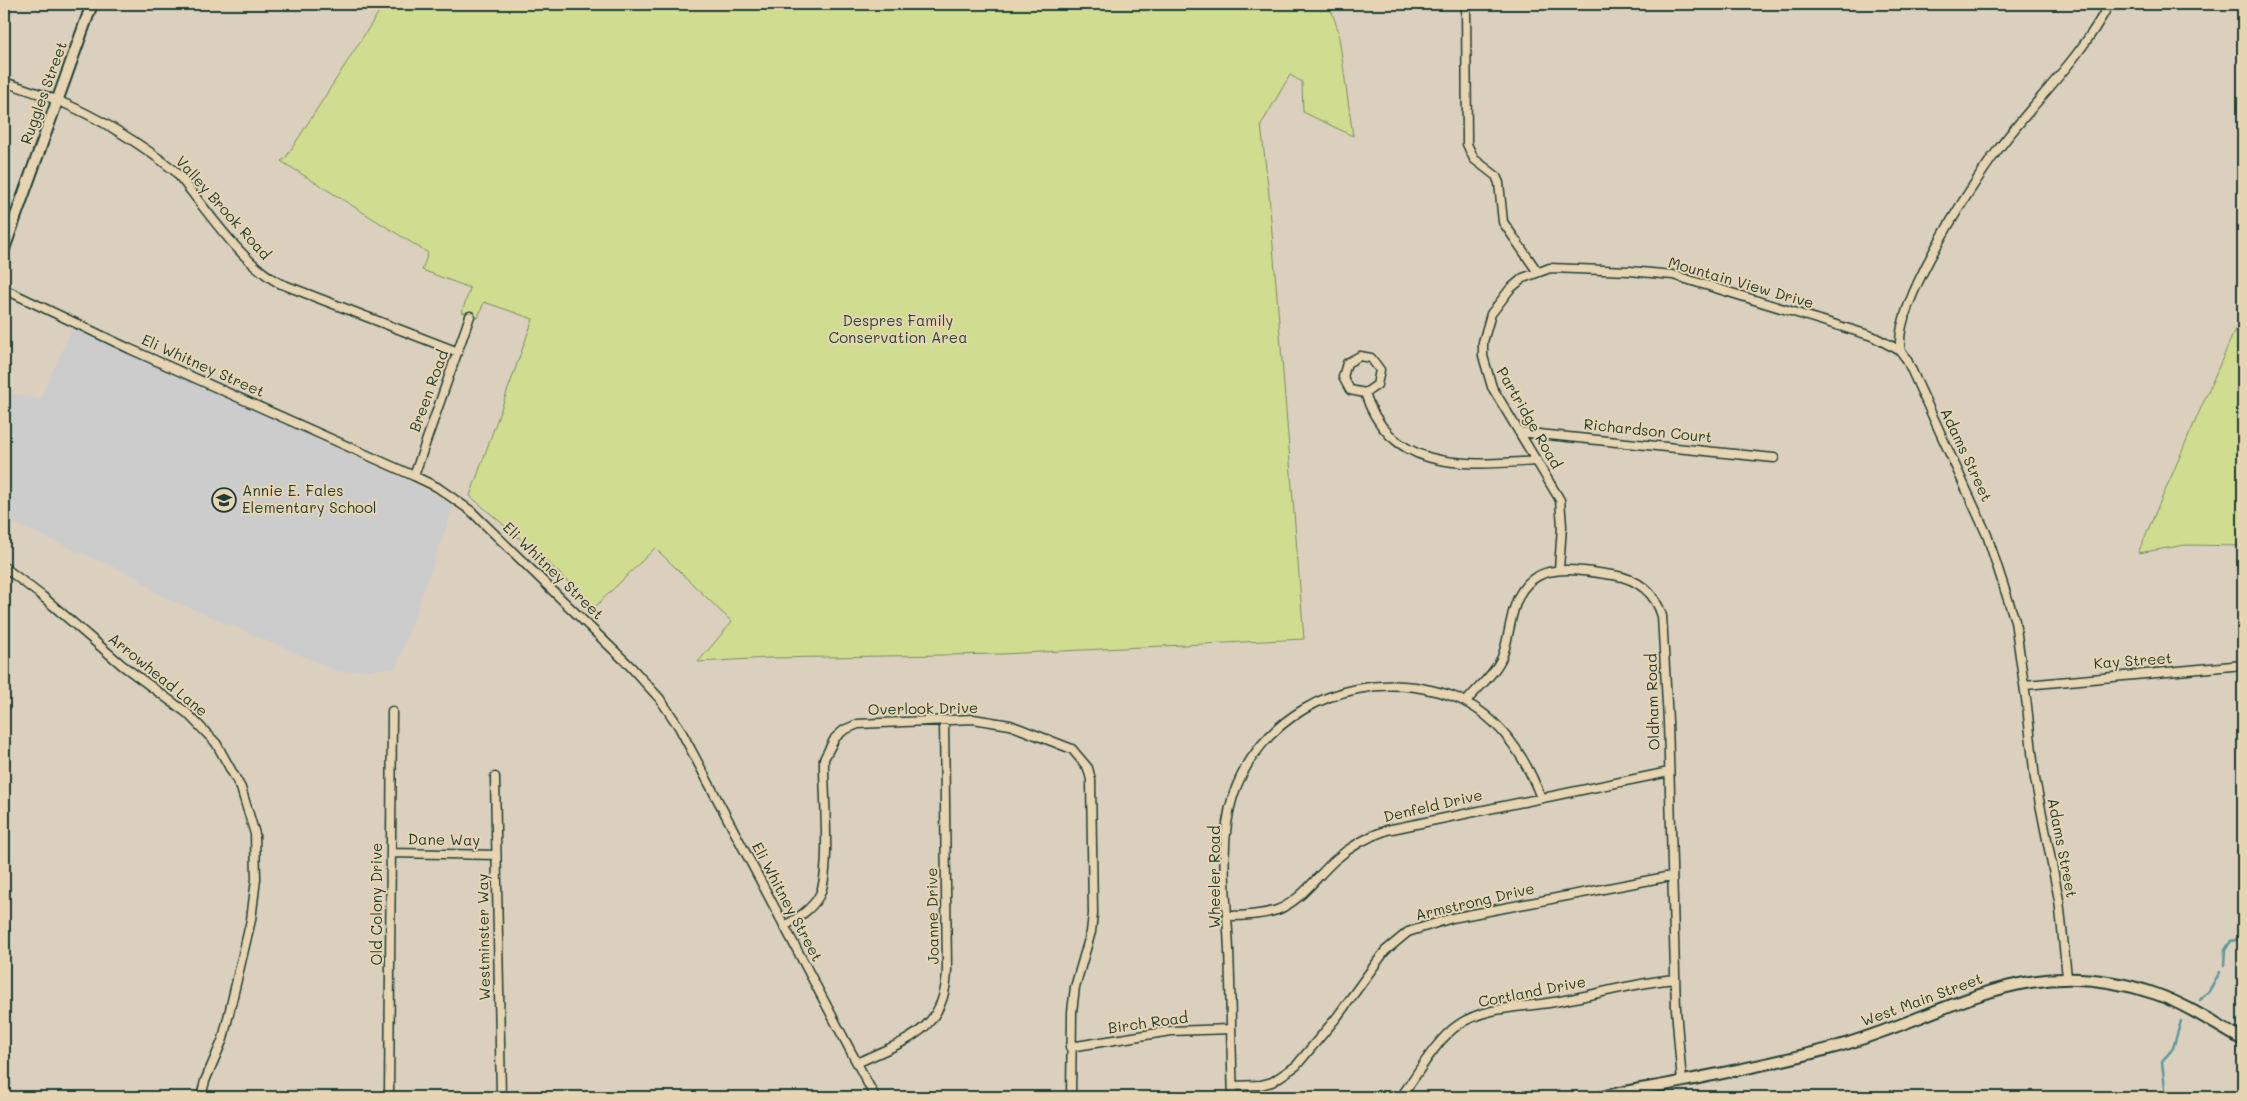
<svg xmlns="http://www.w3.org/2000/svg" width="2247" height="1101" viewBox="0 0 2247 1101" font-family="Mali,sans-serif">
	<rect width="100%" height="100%" fill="#dbd0be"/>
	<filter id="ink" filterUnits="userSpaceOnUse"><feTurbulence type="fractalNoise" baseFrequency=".02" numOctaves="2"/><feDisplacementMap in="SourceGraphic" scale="10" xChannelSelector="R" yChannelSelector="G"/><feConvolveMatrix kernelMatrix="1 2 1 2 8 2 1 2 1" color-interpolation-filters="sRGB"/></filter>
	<g filter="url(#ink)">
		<path fill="#cccccd" d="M73,327L413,483L454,506L396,668L340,672L155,593L138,578L4,519V392L40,399Z"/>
		<path fill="#d0dc8f" stroke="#788c62" d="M384,4H1329L1338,30L1353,136L1303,112L1302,82L1290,75L1261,125L1269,195L1304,639L1002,654L769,658L698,662L732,622L655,548L594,608L553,567L470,496L533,319L484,302L478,318L462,312L470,288L422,270L428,253L281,161L285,159Z
			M2243,311V546L2185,545L2138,553Z"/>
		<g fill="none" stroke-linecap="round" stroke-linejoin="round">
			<path stroke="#5c989b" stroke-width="2.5" d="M2224,965L2225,950L2231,941L2243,938
				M2200,1000L2209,991L2220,972
				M2166,1097L2162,1062L2173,1048L2181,1021"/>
			<g stroke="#1f3d34" stroke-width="11">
				<path id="minor" d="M1466,4L1467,144L1474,159L1496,176L1499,183L1503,222L1537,271
					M4,82C22,88 41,94 59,101C99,118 141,144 175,171C205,207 239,261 279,283L458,352
					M4,289L130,349L414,476L437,487L471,511L631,667L660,699L679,727L715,795L875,1097
					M1365,393L1350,390L1343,377L1347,363L1360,356L1371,358L1380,370L1377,385L1365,393C1391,474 1467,465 1537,461
					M1519,432L1774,458
					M414,476L470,316
					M4,567L42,596L122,665L187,713L216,743L241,788L255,834L256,879L251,920L223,1039L205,1081L201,1097
					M1559,569L1562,526L1560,500L1492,387L1483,356V342L1491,314L1510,289L1523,278L1550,268L1630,271L1673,275L1872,336L1901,351
					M2025,685L2243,665
					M1466,702C1477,688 1495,674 1502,657C1508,642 1509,625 1514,609C1528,558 1574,570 1613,575C1638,579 1655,593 1662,616L1668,721L1676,1009L1682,1082
					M495,777L501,1097
					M391,853L496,855
					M1228,916C1244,916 1261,915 1277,910C1301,901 1316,877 1335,860C1351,846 1367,837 1387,830L1669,772
					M785,926C797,918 812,909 819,896C832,873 823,789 824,759L835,738L844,730L858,724L973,719L1010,725L1072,749L1088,768L1091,780L1093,914L1091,932L1075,987L1072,1012L1071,1097
					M2067,977L2059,900L2035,779L2027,706L2015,621L1987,535L1907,360C1906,358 1902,354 1901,351C1890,310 1971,186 1997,151C2034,101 2080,60 2109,4
					M1070,1047L1171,1031L1231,1029
					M857,1063C906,1040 946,1031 947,969L944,721
					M1233,1086L1261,1085L1272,1082L1296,1066L1337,1017L1385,951L1408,932L1452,918L1671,876
					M389,1097L392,711
					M1233,1097C1231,1048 1231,999 1229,950C1227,901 1218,844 1233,796C1259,719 1337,677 1415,687C1433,690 1453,694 1469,704C1504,724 1527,761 1541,798
					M1401,1097C1417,1075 1436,1040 1458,1025C1485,1006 1523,1008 1554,1002C1595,995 1633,983 1675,979"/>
			</g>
			<g stroke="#1f3d34" stroke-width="14">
				<path id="tertiary" d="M4,249L92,4
					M1602,1097C1629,1090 1657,1087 1684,1081C1732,1071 1780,1062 1828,1049C1949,1017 2024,948 2156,994C2187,1005 2215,1024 2243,1040"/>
			</g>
			<use href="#minor" stroke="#e7d4b2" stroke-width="8"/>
			<use href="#tertiary" stroke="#e7d4b2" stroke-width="10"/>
		</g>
	</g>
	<defs>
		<g id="school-ring" transform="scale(1.25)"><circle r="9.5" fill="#e7d4b2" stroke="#1f3d34" stroke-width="1.5"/><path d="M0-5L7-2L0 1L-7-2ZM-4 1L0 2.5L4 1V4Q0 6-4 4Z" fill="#1f3d34"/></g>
	</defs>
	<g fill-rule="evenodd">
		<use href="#school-ring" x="224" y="500"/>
	</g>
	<g text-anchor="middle" stroke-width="4" stroke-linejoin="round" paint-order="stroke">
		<g font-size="15" fill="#1f3d34" stroke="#e7d4b2">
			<text transform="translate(44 93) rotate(-70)" y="5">Ruggles Street</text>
			<text transform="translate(223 208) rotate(48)" y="5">Valley Brook Road</text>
			<text transform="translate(1741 283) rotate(16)" y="5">Mountain View Drive</text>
			<text transform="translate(203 366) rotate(24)" y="5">Eli Whitney Street</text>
			<text transform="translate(429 391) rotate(-70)" y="5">Breen Road</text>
			<text transform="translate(1529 418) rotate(60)" y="5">Partridge Road</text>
			<text transform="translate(1648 431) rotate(6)" y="5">Richardson Court</text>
			<text transform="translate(1966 455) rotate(65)" y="5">Adams Street</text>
			<text transform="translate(553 571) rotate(44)" y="5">Eli Whitney Street</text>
			<text transform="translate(2133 661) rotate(-4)" y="5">Kay Street</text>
			<text transform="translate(158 675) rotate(39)" y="5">Arrowhead Lane</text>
			<text transform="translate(1653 702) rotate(-92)" y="5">Oldham Road</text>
			<text transform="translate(923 709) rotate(-1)" y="5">Overlook Drive</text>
			<text transform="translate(1433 806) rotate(-13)" y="5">Denfeld Drive</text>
			<text transform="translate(444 840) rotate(1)" y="5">Dane Way</text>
			<text transform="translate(2062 848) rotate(79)" y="5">Adams Street</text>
			<text transform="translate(1215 877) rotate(-90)" y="5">Wheeler Road</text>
			<text transform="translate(787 902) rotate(62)" y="5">Eli Whitney Street</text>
			<text transform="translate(1475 902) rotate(-13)" y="5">Armstrong Drive</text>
			<text transform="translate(377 904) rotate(-90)" y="5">Old Colony Drive</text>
			<text transform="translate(933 916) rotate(-91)" y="5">Joanne Drive</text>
			<text transform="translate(484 937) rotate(-91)" y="5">Westminster Way</text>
			<text transform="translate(1532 992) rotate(-11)" y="5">Cortland Drive</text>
			<text transform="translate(1922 1000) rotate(-20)" y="5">West Main Street</text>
			<text transform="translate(1148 1023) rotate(-8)" y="5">Birch Road</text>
		</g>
		<g font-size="15" fill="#284539" stroke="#e7d4b2">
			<text x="898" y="326">Despres Family<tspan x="898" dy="17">Conservation Area</tspan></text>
		</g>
		<g font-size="15" fill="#1f3d34" stroke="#e7d4b2" text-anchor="start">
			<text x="242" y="496">Annie E. Fales<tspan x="242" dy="17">Elementary School</tspan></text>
		</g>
	</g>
	<rect width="2247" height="1101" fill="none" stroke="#e7d4b2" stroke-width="20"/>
	<rect x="10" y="10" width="2227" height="1081" fill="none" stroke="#1f3d34" stroke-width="2" filter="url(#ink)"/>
</svg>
